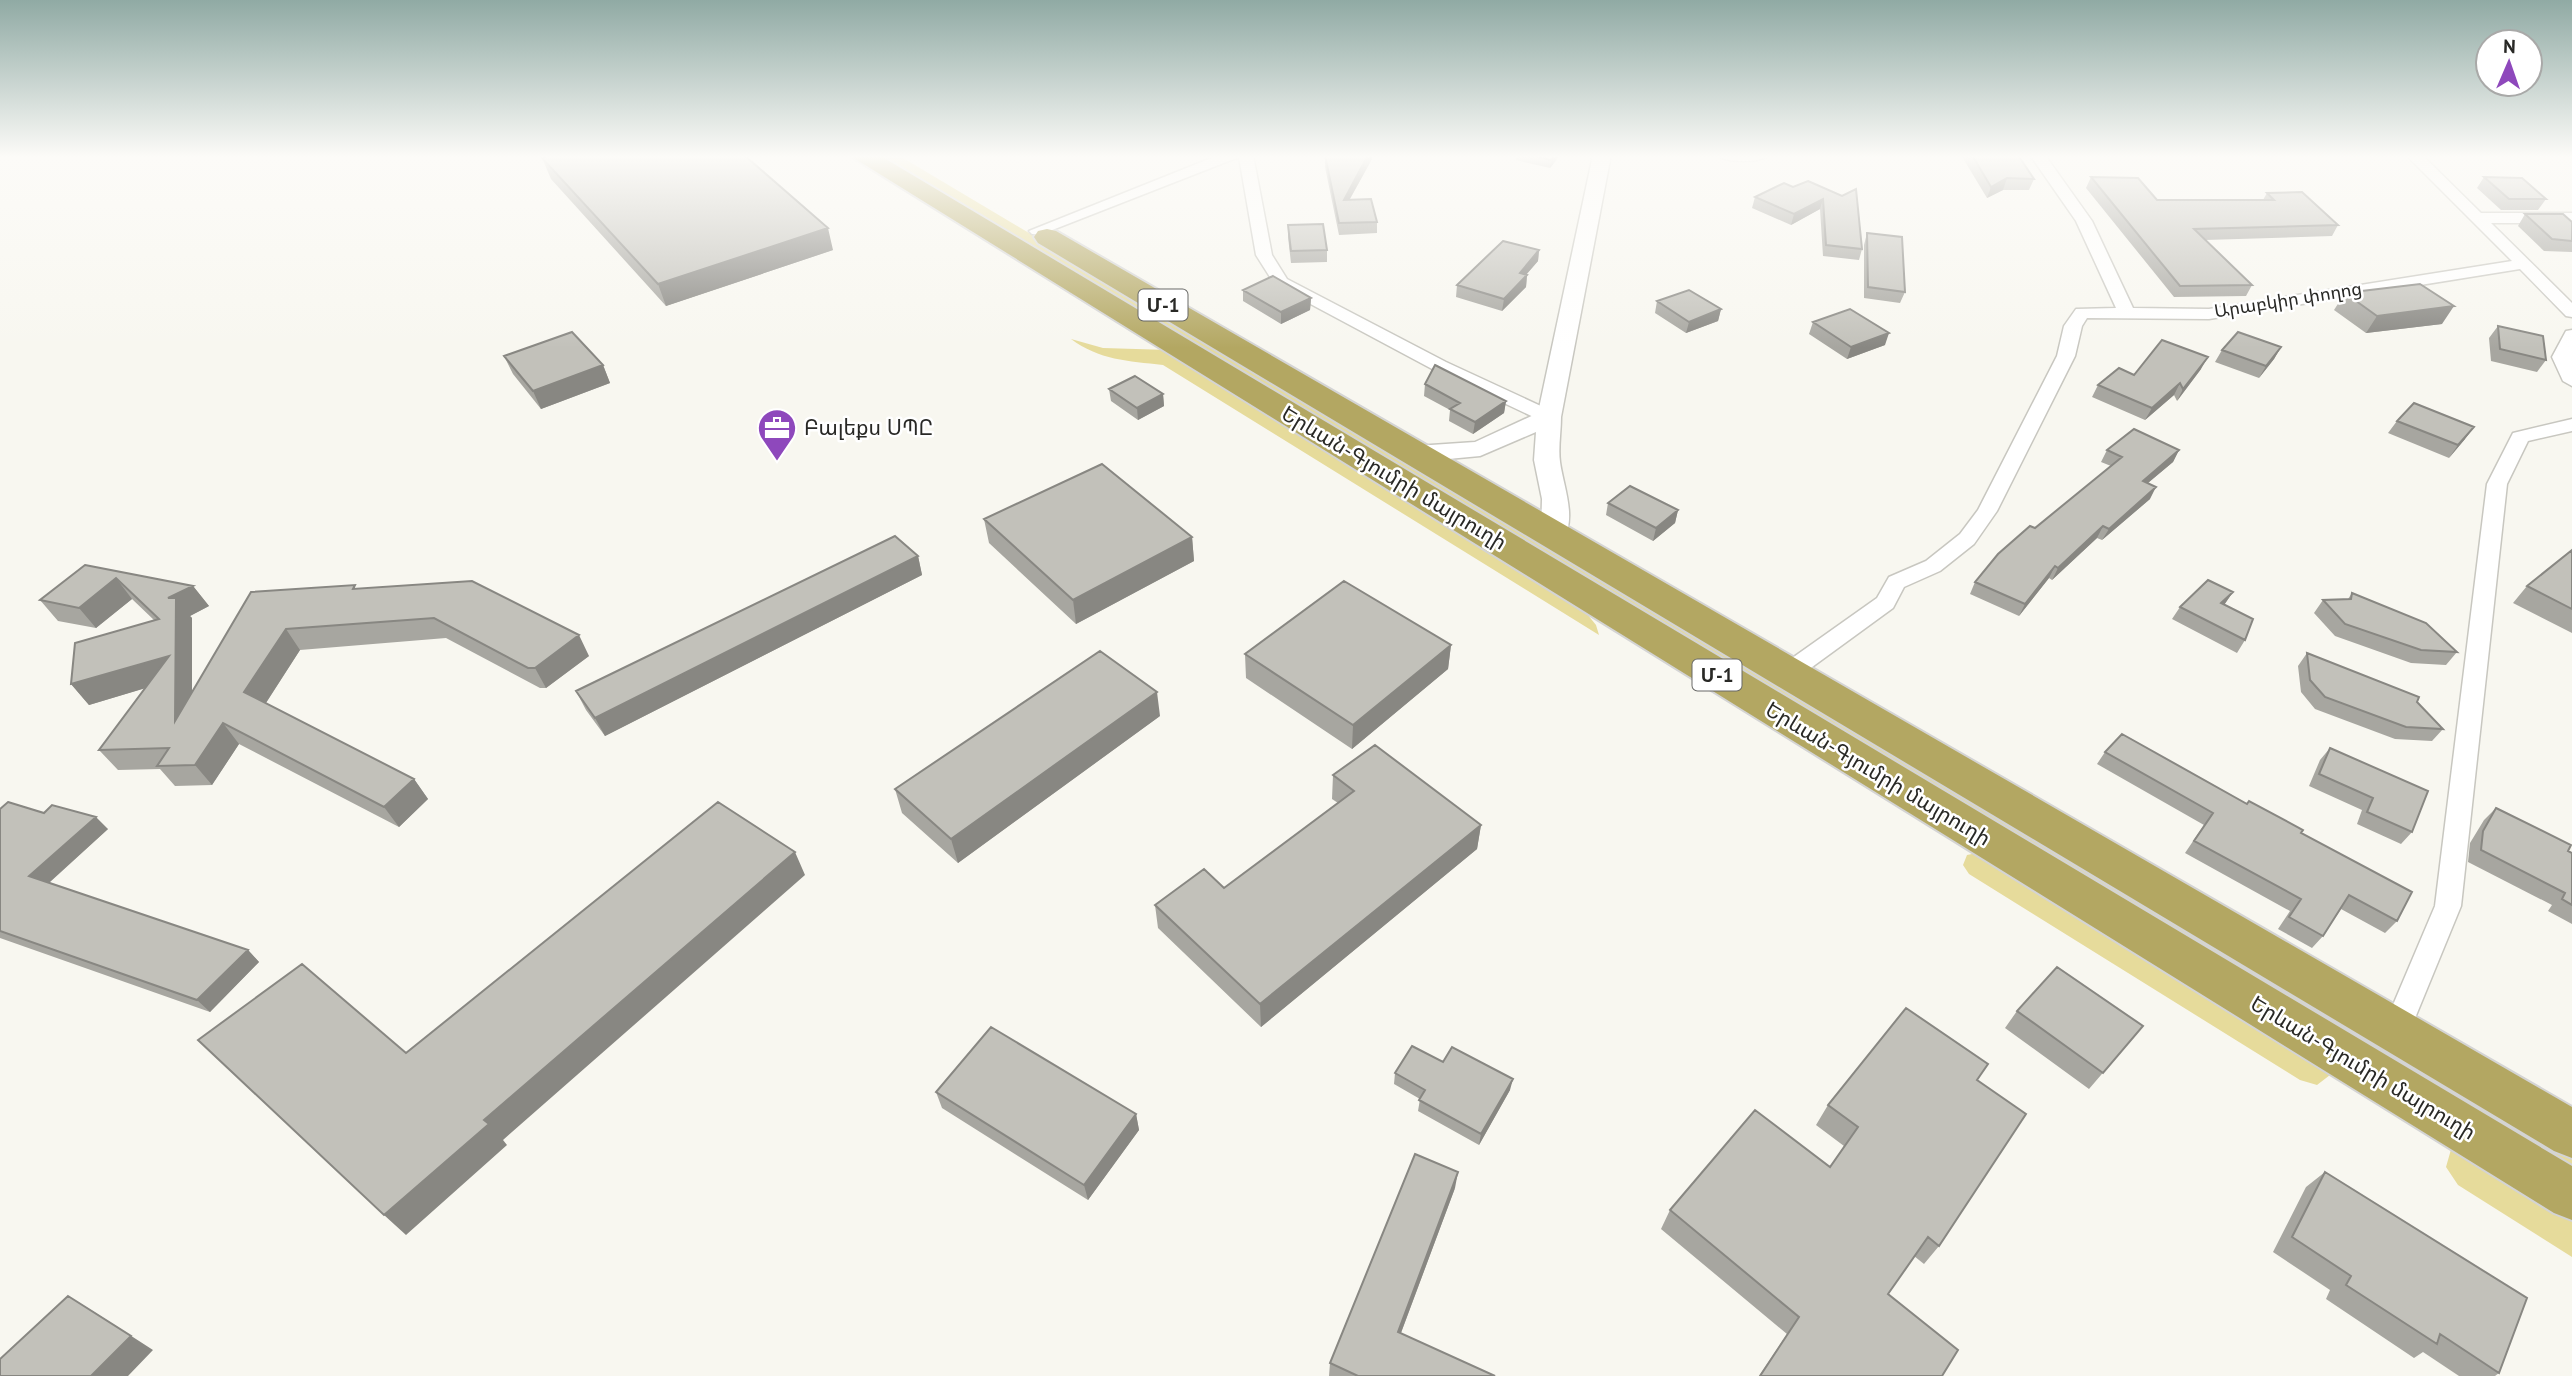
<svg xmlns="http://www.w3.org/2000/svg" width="2572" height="1376" viewBox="0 0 2572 1376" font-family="'PT Sans','Noto Sans Armenian',sans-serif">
	<rect width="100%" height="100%" fill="#f8f7f0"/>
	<path fill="#e6db9b" d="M879,155H898L2572,1151V1175Z
		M1071,339L1103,348L1169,350L1583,609L1596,625L1599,635L1163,365C1128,361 1099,360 1071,339Z
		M1977,853L2328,1065L2330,1075L2317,1085L2300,1080L1969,874L1963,865L1967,855Z
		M2452,1146L2572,1205V1257L2458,1185L2446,1167Z"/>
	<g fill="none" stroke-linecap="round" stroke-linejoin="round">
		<g stroke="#c8c7c0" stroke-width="3">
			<path id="minor" d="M1219,155H1253L1272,255L1287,279L1446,362L1556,413L1558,417L1556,421H1542L1434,370L1275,285L1256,255L1239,157L1042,234H1032L1029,231Z
				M1716,155H1770C1759,163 1727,163 1716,155Z
				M2030,155H2045L2092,221L2133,308L2209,309L2512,261L2406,155H2422L2481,213H2572V223H2491L2572,303V317L2566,316L2520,269L2209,319L2087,318L2082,326L2075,356L1997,511L1974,544L1940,571L1904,587L1893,608L1797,678H1781L1778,672L1781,666L1877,598L1889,577L1926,561L1960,534L1978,510L2057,356L2064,326L2076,309L2116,308L2076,221Z
				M2572,330V386L2563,381L2552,357L2566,331Z
				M2572,419V431L2528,441L2507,484L2461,906L2406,1040L2396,1044L2386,1040L2382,1031L2435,906L2487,484L2513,433Z"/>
		</g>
		<g stroke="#c8c7c0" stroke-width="3">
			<path id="tertiary" d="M1593,155H1611L1561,417C1561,432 1558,448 1560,462C1563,485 1577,518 1563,539L1554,542L1545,539L1541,533L1542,499L1534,460L1536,432L1480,456L1416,462L1407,459L1404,454L1407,449L1416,446L1475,442L1538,413Z"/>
		</g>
		<g stroke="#d4d4d4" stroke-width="4">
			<path id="trunk" d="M849,155H879L2572,1166V1220L2554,1213Z
				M1047,229L1056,231L2572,1107V1158L2554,1151L1038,243L1034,237L1038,231Z"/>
		</g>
		<use href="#minor" fill="#fff" fill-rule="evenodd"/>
		<use href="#tertiary" fill="#fff" fill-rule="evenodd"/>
		<use href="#trunk" fill="#b3a762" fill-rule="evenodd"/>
	</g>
	<path fill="#a7a6a0" d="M1325,155L1372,159L1350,199L1377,222V233L1339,235L1325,167Z
		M1516,155H1560L1550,168L1516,160Z
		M1961,155H2018L2034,179L2029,190H2003L1987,198Z
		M542,158L833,250L666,306L551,179Z
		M2091,177L2157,200H2263L2267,193L2338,225L2332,236L2205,240L2252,285L2246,296L2174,297L2086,188Z
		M2484,177L2546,199L2538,210H2501L2477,188Z
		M1793,187L1842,196L1862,249L1859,260L1823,256L1820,209L1791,225L1752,208L1755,197Z
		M2525,214L2572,222V252L2544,251L2518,226Z
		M1288,225L1327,250V262L1291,263L1288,237Z
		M1867,233L1905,292L1900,303L1864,298V245Z
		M1539,250L1538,261L1526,275H1527L1526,287L1502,311L1456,297L1457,285Z
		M1243,290L1311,298L1310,310L1281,324L1243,301Z
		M2345,293L2442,324L2366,333L2334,310Z
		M1657,301L1721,309L1718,321L1686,333L1655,313Z
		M1813,322L1885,345L1847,359L1809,334Z
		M2498,326L2546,360L2537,372L2491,361L2489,338Z
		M2281,347L2274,359L2259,378L2215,362L2222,350Z
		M504,356L603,365L610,383L541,409L513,374Z
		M2201,369L2177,401L2174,395L2145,420L2092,397L2098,385L2134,375Z
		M1425,384L1506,401L1504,413L1473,434L1449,421L1450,410L1424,396Z
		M1109,389L1163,394L1164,406L1138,420L1111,401Z
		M2397,421L2465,439L2449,458L2388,433Z
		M2107,450H2179L2173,462L2148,483L2150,499L2102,540L2097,538L2052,580L2049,578L2019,616L1970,594L1975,582L2035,528L2111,466L2101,462Z
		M1608,503L1678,510L1675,523L1653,541L1606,515Z
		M984,519L1192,537L1194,561L1076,624L989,543Z
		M2572,550V633L2513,603L2527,586Z
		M918,556L922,575L605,736L586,710L576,691Z
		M85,565L193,586L209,606L190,616L192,618V692L251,592L358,589L589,656L546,688H540L446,638L300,650L266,703L414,779L428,799L399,827L239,744L212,785L175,786L160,769L118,770L99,750L145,688L89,705L71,684L155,621L132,599L96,628L58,621L40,600Z
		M2233,592L2224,605L2245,640L2237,653L2172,619L2180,607Z
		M2352,593L2457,652L2446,665L2411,663L2335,636L2314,613L2323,600L2348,599Z
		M1451,645L1448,669L1352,749L1246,678L1245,654Z
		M2307,653L2417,702L2443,729L2432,741L2395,739L2315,709L2301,692L2298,666Z
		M1160,716L958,863L902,813L895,789Z
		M2330,748L2412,832L2401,844L2357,824L2362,810L2309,786L2320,760Z
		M2105,752L2247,804L2301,833L2397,921L2385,933L2341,909L2323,936L2312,948L2278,929L2290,911L2185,853L2204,825L2097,764Z
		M1333,775L1481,825L1477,849L1261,1027L1158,928L1155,905L1224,888L1338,803L1332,799Z
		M2496,808L2572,853V924L2548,911L2552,905L2468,862L2470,843L2484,820Z
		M0,809L44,813L108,829L49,883L248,950L259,962L210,1012L0,938Z
		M2017,1011L2143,1026L2089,1089L2005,1028Z
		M1443,1062L1510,1090L1479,1145L1418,1111L1420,1099L1394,1084L1395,1073Z
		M1977,1080L1939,1246L1924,1264L1914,1256L1888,1294L1942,1376H1759L1787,1334L1661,1229L1670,1210L1830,1167L1844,1146L1816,1125L1828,1105Z
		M936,1092L1136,1114L1139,1130L1088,1200L942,1108Z
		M2325,1172L2499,1373L2495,1376H2459L2423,1352L2414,1358L2326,1299L2330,1290L2273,1252L2306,1187Z
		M1455,1188L1401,1333L1495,1376H1329L1330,1363Z"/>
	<path fill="#888782" d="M1368,155H1372V159L1343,211L1344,200Z
		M1555,155H1560L1550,168L1551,160Z
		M2007,178L2003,190L1987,198L1991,187Z
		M1823,199L1820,209L1791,225L1794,214Z
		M828,228L833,250L666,306L658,284Z
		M1539,250L1538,261L1518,284L1520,273Z
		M1527,275L1526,287L1502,311L1504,299Z
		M1311,298L1310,310L1281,324V312Z
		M2454,306L2442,324L2366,333L2377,316Z
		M1721,309L1718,321L1686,333L1689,322Z
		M1889,333L1885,345L1847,359L1851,347Z
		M2281,347L2274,359L2259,378L2266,366Z
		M2208,357L2201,369L2177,401L2183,389Z
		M603,365L610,383L541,409L533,391Z
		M2180,383L2174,395L2145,420L2152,408Z
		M1163,394L1164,406L1138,420L1137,408Z
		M1506,401L1504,413L1473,434L1475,422Z
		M2474,427L2465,439L2449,458L2458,445Z
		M2179,450L2173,462L2137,492L2143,481Z
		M2156,487L2150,499L2102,540L2109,529Z
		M1678,510L1675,523L1653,541L1656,528Z
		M2103,526L2097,538L2052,580L2058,568Z
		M1192,537L1194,561L1076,624L1073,600Z
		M918,556L922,575L605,736L595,718Z
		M2055,566L2049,578L2019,616L2025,604Z
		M116,578L132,599L96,628L79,608Z
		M193,586L209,606L190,616L192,618V741L175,721L176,679L89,705L71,684L169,656L168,598Z
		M2233,592L2224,605L2221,603Z
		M286,629L300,650L260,712L244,692Z
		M579,635L589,656L546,688L535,668Z
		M1451,645L1448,669L1352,749L1353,725Z
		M1157,692L1160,716L958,863L951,839Z
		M223,723L239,744L212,785L195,765Z
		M414,779L428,799L399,827L384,807Z
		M96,817L108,829L42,889L29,876Z
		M1481,825L1477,849L1261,1027L1260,1004Z
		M795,852L805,875L503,1140L507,1145L406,1235L384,1215L484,1120Z
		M248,950L259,962L210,1012L197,1000Z
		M1513,1079L1510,1090L1479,1145L1481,1134Z
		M1136,1114L1139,1130L1088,1200L1084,1185Z
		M1458,1172L1455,1188L1396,1346L1398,1332Z
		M68,1296L91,1310L153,1350L128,1376H91Z"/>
	<path fill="#c2c1ba" stroke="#888782" stroke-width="2" d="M550,155H744L828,228L658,284L542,158Z
		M1325,155H1368L1344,200L1371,199L1377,222L1339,223Z
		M1533,155H1555L1551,160Z
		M1972,155H2018L2034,179L2007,178L1991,187Z
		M2091,177L2138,178L2157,200H2274L2267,193L2302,192L2338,225L2194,229L2252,285L2180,286Z
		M2484,177L2522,178L2546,199H2509Z
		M1808,181L1842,196L1856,189L1862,249L1826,245L1823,199L1794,214L1755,197L1784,183L1793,187Z
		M2525,214H2563L2572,222V241L2552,239Z
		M1323,224L1327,250L1291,251L1288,225Z
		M1867,233L1902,237L1905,292L1868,287Z
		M1503,241L1539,250L1520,273L1527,275L1504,299L1457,285Z
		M1273,276L1311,298L1281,312L1243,290Z
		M2420,284L2454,306L2377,316L2345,293Z
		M1689,290L1721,309L1689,322L1657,301Z
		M1850,309L1889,333L1851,347L1813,322Z
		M2498,326L2543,336L2546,360L2500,349Z
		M572,332L603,365L533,391L504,356Z
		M2238,332L2281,347L2266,366L2222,350Z
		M2162,340L2208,357L2183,389L2180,383L2152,408L2098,385L2119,368L2134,375Z
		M1435,365L1506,401L1475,422L1450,409L1460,403L1425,384Z
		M1135,376L1163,394L1137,408L1109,389Z
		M2414,403L2474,427L2458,445L2397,421Z
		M2134,429L2179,450L2143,481L2156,487L2109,529L2103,526L2058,568L2055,566L2025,604L1975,582L1998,554L2030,526L2035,528L2122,457L2107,450Z
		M1102,464L1192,537L1073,600L984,519Z
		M1630,486L1678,510L1656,528L1608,503Z
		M895,536L918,556L595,718L576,691Z
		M2572,550V609L2527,586Z
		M85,565L193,586L168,598H176L175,721L251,592L355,585L353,589L472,581L579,635L535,668H528L434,618L286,629L244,692L414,779L384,807L223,723L195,765L157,766L169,748L99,750L169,656L71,684L75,643L159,619L116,578L79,608L40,600Z
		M2208,580L2233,592L2221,603L2253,619L2245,640L2180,607Z
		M1344,581L1451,645L1353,725L1245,654Z
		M2352,593L2426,623L2457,652L2421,650L2345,624L2323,600L2351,599Z
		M1100,651L1157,692L951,839L895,789Z
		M2307,653L2419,697L2417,702L2443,729L2406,727L2325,697L2310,680Z
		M2122,734L2247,804L2249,801L2303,830L2301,833L2412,892L2397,921L2349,895L2323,936L2289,917L2301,899L2194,841L2213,813L2105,752Z
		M1375,745L1481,825L1260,1004L1155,905L1204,869L1224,888L1354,791L1333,775Z
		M2330,748L2428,791L2412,832L2367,812L2373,798L2319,774Z
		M8,802L44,813L52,805L96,817L29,876L248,950L197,1000L0,931V809Z
		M718,802L795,852L484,1120L489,1124L384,1215L198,1040L302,964L406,1053Z
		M2496,808L2571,845L2568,851L2572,853V905L2562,899L2565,893L2481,850L2483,831Z
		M2057,967L2143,1026L2103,1073L2017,1011Z
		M1906,1008L1988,1064L1977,1080L2026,1114L1939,1246L1928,1237L1888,1294L1958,1350L1942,1376H1760L1799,1317L1670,1210L1755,1110L1830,1167L1858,1127L1828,1105Z
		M991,1027L1136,1114L1084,1185L936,1092Z
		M1412,1046L1443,1062L1452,1047L1513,1079L1481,1134L1419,1100L1425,1090L1395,1073Z
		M1415,1154L1458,1172L1398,1332L1495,1376H1358L1330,1363Z
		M2325,1172L2527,1298L2499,1373L2440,1334L2437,1344L2346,1285L2351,1276L2292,1237Z
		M68,1296L131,1336L91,1376H0V1359Z"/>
	<linearGradient id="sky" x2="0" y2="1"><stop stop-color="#90aaa4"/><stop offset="0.45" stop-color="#fcfbf8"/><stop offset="1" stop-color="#fcfbf8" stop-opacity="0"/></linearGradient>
	<rect width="2572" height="348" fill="url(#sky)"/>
	<defs>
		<g id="office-pin" transform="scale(2.0125)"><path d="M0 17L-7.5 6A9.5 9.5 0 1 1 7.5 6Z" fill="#8e48bc" stroke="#fff"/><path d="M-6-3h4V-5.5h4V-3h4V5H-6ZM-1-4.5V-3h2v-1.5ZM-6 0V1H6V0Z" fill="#fff"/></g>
	</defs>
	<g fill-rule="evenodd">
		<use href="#office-pin" x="777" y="428"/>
	</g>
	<g text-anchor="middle" stroke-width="5" stroke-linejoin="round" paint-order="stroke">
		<g font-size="18" fill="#292926" stroke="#fff">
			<text transform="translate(2288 300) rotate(-9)" y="6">Արաբկիր փողոց</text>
		</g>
		<g fill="#fff" stroke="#696967" stroke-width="2">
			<rect x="1138.5" y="289.5" width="49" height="31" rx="5"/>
			<rect x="1692.5" y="659.5" width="49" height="31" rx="5"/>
		</g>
		<g font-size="19" font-weight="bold" fill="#292926">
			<text x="1163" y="312">Մ-1</text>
			<text x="1717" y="682">Մ-1</text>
		</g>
		<g font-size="21" fill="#292926" stroke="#fff" text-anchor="start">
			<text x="804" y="435">Բալեքս ՍՊԸ</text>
		</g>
		<g font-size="21" fill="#292926" stroke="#fff">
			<text transform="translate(1394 478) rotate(31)" y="7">Երևան-Գյումրի մայրուղի</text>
			<text transform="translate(1878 774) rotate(31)" y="7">Երևան-Գյումրի մայրուղի</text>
			<text transform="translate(2363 1068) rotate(31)" y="7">Երևան-Գյումրի մայրուղի</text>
		</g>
	</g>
	<g transform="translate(2509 63) rotate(2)"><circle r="33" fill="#ffffff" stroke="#a9a9a8" stroke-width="2"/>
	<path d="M0-5L12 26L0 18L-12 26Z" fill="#8e48bc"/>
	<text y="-10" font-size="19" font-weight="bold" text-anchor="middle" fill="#292926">N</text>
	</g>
</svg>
